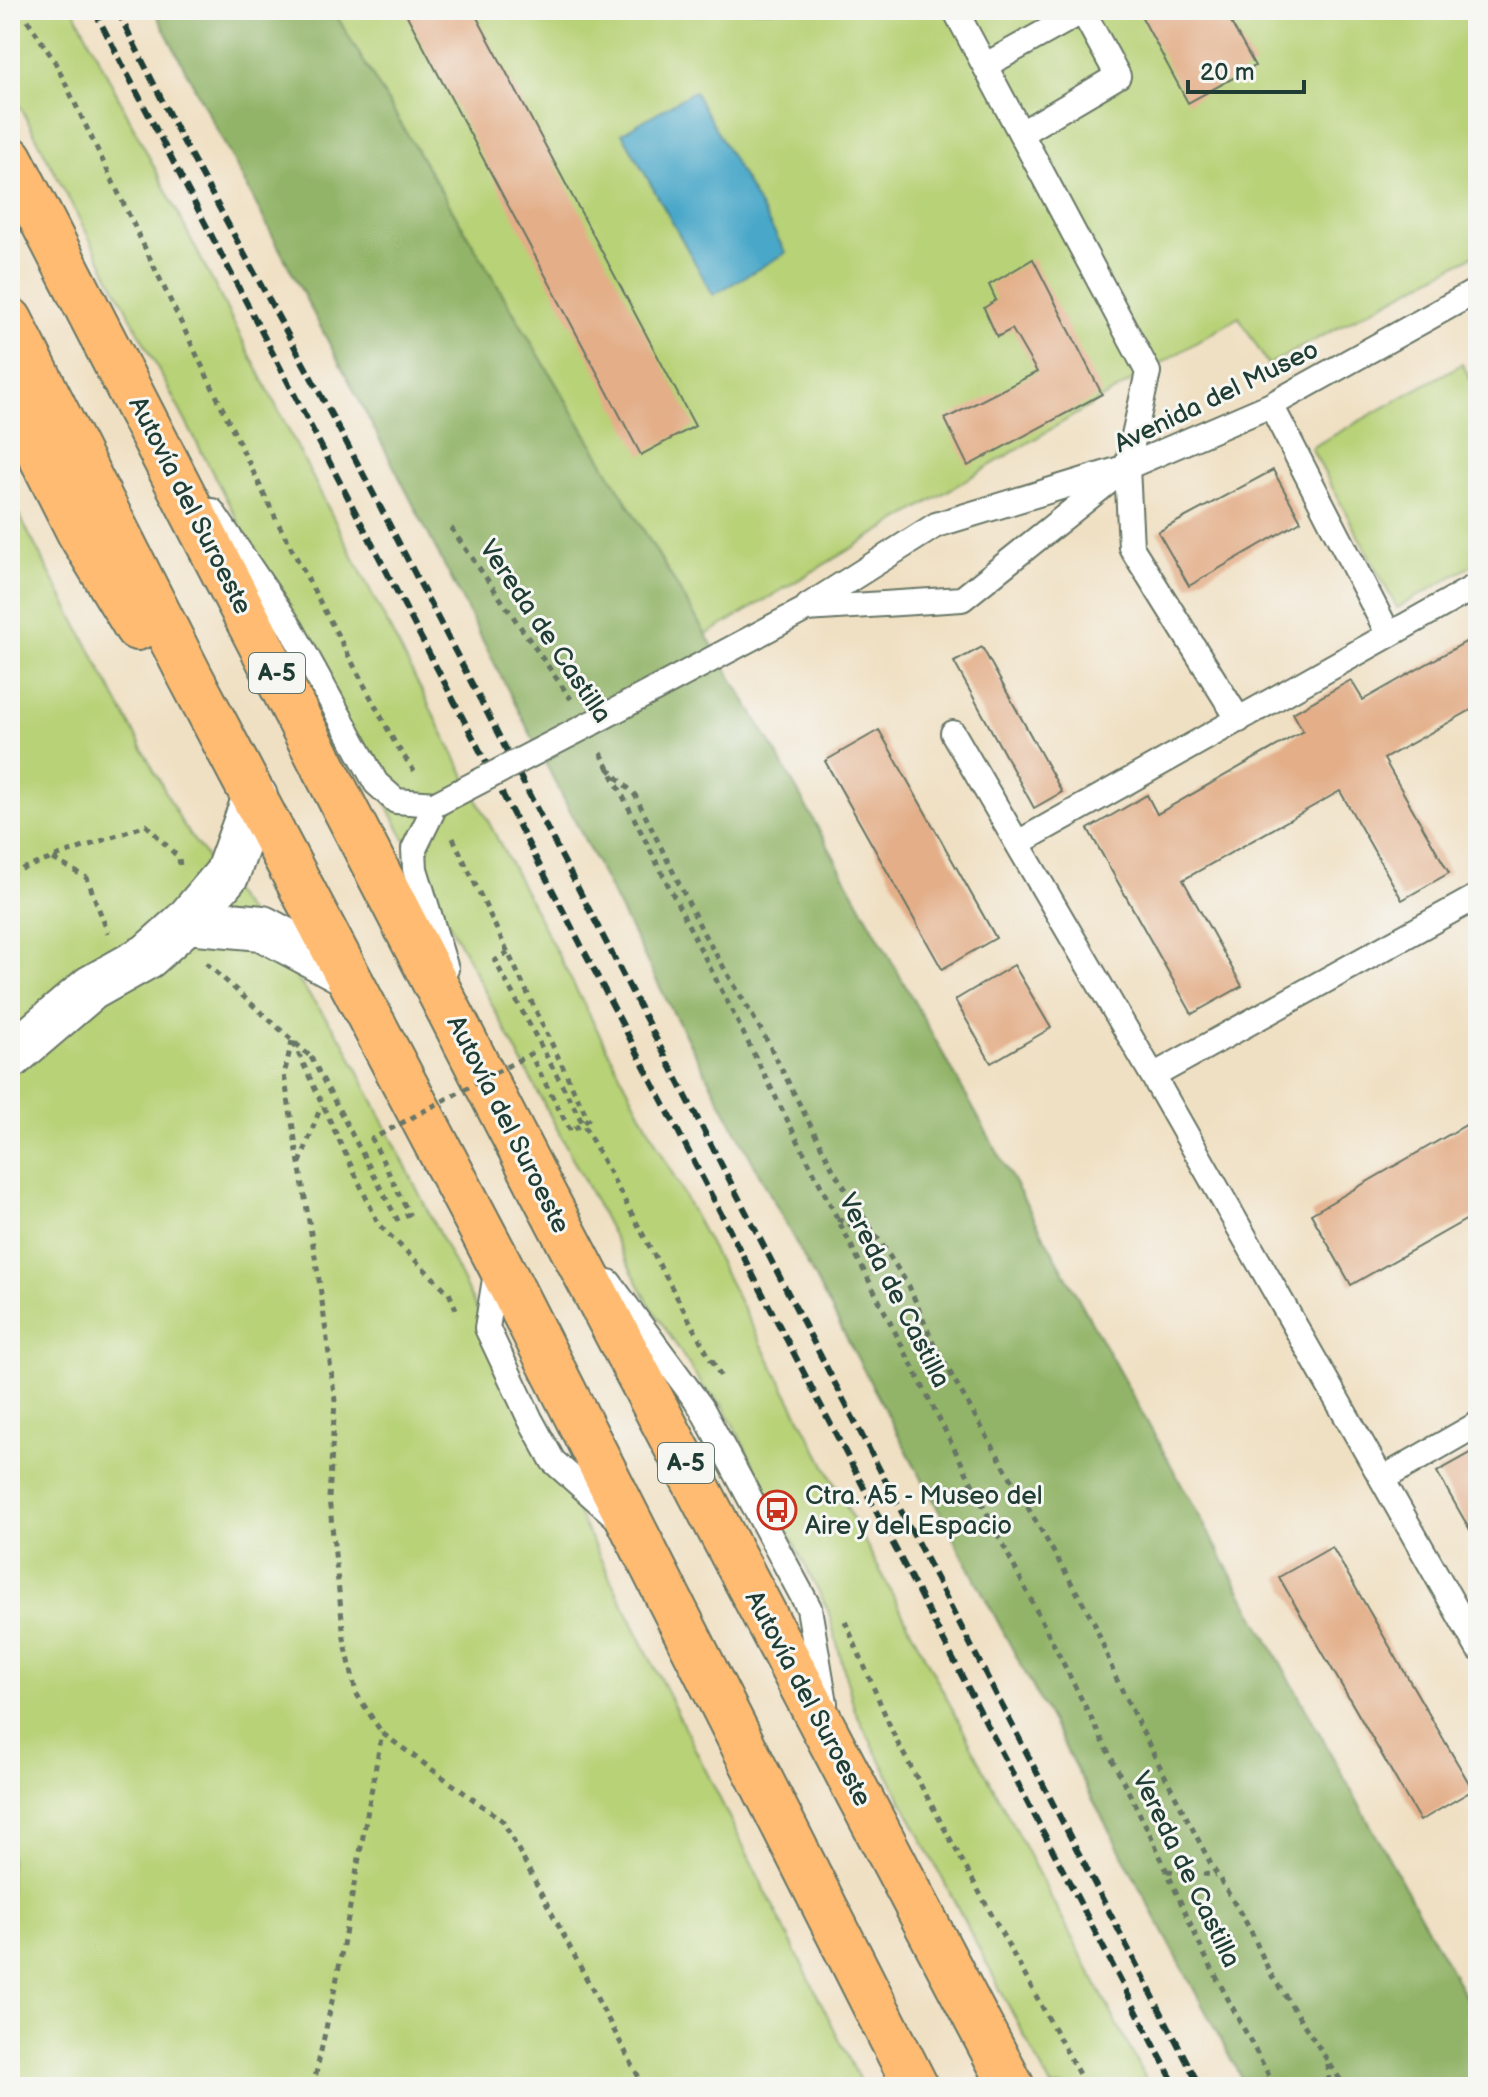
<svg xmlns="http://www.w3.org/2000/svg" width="1488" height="2097" viewBox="0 0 1488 2097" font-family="'Balsamiq Sans',sans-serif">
	<rect width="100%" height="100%" fill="#f6f6f2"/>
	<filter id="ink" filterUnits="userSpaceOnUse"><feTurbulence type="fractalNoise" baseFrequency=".0125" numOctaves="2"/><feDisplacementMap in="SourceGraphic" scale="16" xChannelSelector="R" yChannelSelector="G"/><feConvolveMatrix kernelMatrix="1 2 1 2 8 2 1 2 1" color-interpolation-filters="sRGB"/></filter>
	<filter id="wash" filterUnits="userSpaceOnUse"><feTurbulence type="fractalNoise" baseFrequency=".006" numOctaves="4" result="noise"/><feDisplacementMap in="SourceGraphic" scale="32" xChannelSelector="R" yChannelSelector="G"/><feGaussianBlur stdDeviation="1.8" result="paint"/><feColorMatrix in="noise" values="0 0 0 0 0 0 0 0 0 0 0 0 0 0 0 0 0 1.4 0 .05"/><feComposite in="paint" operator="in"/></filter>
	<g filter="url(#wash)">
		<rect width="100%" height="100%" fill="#f0e0c3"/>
		<path fill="#b8d277" stroke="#6c8856" stroke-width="2" d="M10,10H74L487,819L1150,2087H1051L855,1711L828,1610L723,1405L704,1388L648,1302L10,87Z
			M333,10H1478V253L1268,365L1239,317L706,635Z
			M1462,364L1478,392V562L1397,608L1311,448Z
			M10,498L184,827L344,1042L863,2087H10Z"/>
		<path fill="#92b468" stroke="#58784e" stroke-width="2" d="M154,10H333L773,747L1478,2019V2087H1246L666,999L391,461Z"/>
		<path fill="#4aa7c9" stroke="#34727e" stroke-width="2" d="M694,91L786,253L713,295L622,133Z"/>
		<g id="blocks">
			<path fill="#e3ae88" d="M404,10H473L695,426L641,455Z
				M1138,10H1224L1255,66L1188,103Z
				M1033,259L1102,394L968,466L945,419L1037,372L1012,329L997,337L984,308L996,300L989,285Z
				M1273,470L1301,521L1189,586L1158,532Z
				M1478,635V706L1384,759L1449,873L1402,900L1340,791L1183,880L1242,986L1192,1014L1088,829L1147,795L1157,814L1303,731L1293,713L1351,680L1363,700Z
				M982,647L1062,792L1034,808L954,662Z
				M879,730L996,938L942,969L825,761Z
				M1014,965L1051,1028L991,1063L955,1000Z
				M1478,1118V1213L1351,1285L1311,1214Z
				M1478,1449V1544L1437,1472Z
				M1332,1547L1473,1790L1420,1821L1279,1577Z"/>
		</g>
	</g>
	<g filter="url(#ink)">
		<use href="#blocks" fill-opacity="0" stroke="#687666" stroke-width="2"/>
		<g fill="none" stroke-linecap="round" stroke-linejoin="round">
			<g stroke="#687666" stroke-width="28">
				<path id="lane" d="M986,65L1083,11
					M1023,132L1118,76L1082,10
					M1271,405L1389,635
					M1127,467L1131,547L1239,720
					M212,511L291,628L376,783L396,801L436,804
					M808,606L936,525L1127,467L1148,372L955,10
					M590,724L806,609L962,599L1127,467L1271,405L1478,290
					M953,733L1153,1076L1478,1648
					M436,804L414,849L415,869L446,969
					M1018,843L1478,585
					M1153,1076L1478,896
					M497,1267L487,1328L530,1419L553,1461L616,1517
					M609,1282L701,1407L809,1608L825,1703
					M1382,1479L1478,1424"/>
			</g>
			<g stroke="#687666" stroke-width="48">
				<path id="street" d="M187,921L262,928L346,973
					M10,1057L91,988L148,956L187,921L227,874L255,797"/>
			</g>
			<g stroke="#687666" stroke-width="48">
				<path id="highway" d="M10,158L541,1189L1012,2087
					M10,320L189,674L498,1261L916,2087
					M10,395L79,532L137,628"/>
			</g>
			<path stroke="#687666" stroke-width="5" stroke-dasharray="6 6" stroke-linecap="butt" d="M21,10L55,62L277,521L395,743L414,771
				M451,528L571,699
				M601,753L1151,1836L1204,1954L1275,2087
				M608,768L635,795L705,936L764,1035L835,1173L909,1286L933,1343L1094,1622L1115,1676L1153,1753L1213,1868L1250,1929L1270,1973L1345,2087
				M453,838L548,1036
				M53,859L87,878L108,933
				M10,873L146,825L179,858L180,866
				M508,952L495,961L712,1362
				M206,963L311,1057
				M292,1041L284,1075L320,1286L335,1401L329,1498L344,1638L356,1693L382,1733L503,1821L644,2087
				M293,1042L379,1225L449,1293L456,1309
				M300,1163L321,1106
				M837,1219L875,1235
				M712,1360L721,1377
				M845,1621L896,1740L1086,2087
				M1167,1871L1216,1875
				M1328,2064L1329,2087
				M313,2087L336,1983L382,1733"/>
			<use href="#lane" stroke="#fff" stroke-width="24"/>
			<use href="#street" stroke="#fff" stroke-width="44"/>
			<use href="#highway" stroke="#febb71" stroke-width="44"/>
			<path stroke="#1f3d34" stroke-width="6" stroke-dasharray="12 6" stroke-linecap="butt" d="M94,10L1176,2087
				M117,10L176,128L359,466L1200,2087"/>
			<g stroke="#687666" stroke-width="28" stroke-linecap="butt">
				<path id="lane-bridge" d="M436,804L590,724"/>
			</g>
			<path stroke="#687666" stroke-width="5" stroke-dasharray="6 6" stroke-linecap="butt" d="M311,1057L397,1219L409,1214L372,1139L530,1054L571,1132L588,1119L548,1036"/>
			<use href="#lane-bridge" stroke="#fff" stroke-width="24"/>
		</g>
	</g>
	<defs>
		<g id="bus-ring" transform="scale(2)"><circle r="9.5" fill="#f6f6f2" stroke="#c8321e" stroke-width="1.5"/><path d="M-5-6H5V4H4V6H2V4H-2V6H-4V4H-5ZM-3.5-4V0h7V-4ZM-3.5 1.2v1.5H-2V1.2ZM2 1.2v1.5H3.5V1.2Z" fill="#c8321e"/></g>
	</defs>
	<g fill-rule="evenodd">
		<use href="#bus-ring" x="777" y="1510"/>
	</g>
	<g text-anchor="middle" stroke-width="6" stroke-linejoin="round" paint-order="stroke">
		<g fill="#f6f6f2" stroke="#60746d" stroke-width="2">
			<rect x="249" y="653" width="56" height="40" rx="6"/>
			<rect x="658" y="1443" width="56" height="40" rx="6"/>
		</g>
		<g font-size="24" font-weight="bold" fill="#1f3d34">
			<text x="277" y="681">A-5</text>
			<text x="686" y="1471">A-5</text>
		</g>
		<g font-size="26" fill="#1f3d34" stroke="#f6f6f2">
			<text transform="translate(1216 396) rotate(-26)" y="9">Avenida del Museo</text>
			<text transform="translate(191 505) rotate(63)" y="9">Autovía del Suroeste</text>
			<text transform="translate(546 631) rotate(56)" y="9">Vereda de Castilla</text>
			<text transform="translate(509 1124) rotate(63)" y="9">Autovía del Suroeste</text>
			<text transform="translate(895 1290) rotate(63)" y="9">Vereda de Castilla</text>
			<text transform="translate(809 1698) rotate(62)" y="9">Autovía del Suroeste</text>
			<text transform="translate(1187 1869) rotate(64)" y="9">Vereda de Castilla</text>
		</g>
		<g font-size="26" fill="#1f3d34" stroke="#f6f6f2" text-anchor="start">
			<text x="805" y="1504">Ctra. A5 - Museo del<tspan x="805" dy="30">Aire y del Espacio</tspan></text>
		</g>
	</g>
	<rect width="1488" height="2097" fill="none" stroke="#f6f6f2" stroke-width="40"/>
	<path d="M1188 80v12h116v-12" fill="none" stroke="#1f3d34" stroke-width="4"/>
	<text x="1200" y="80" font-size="24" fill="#1f3d34" stroke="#f6f6f2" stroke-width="6" paint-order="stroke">20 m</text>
</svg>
